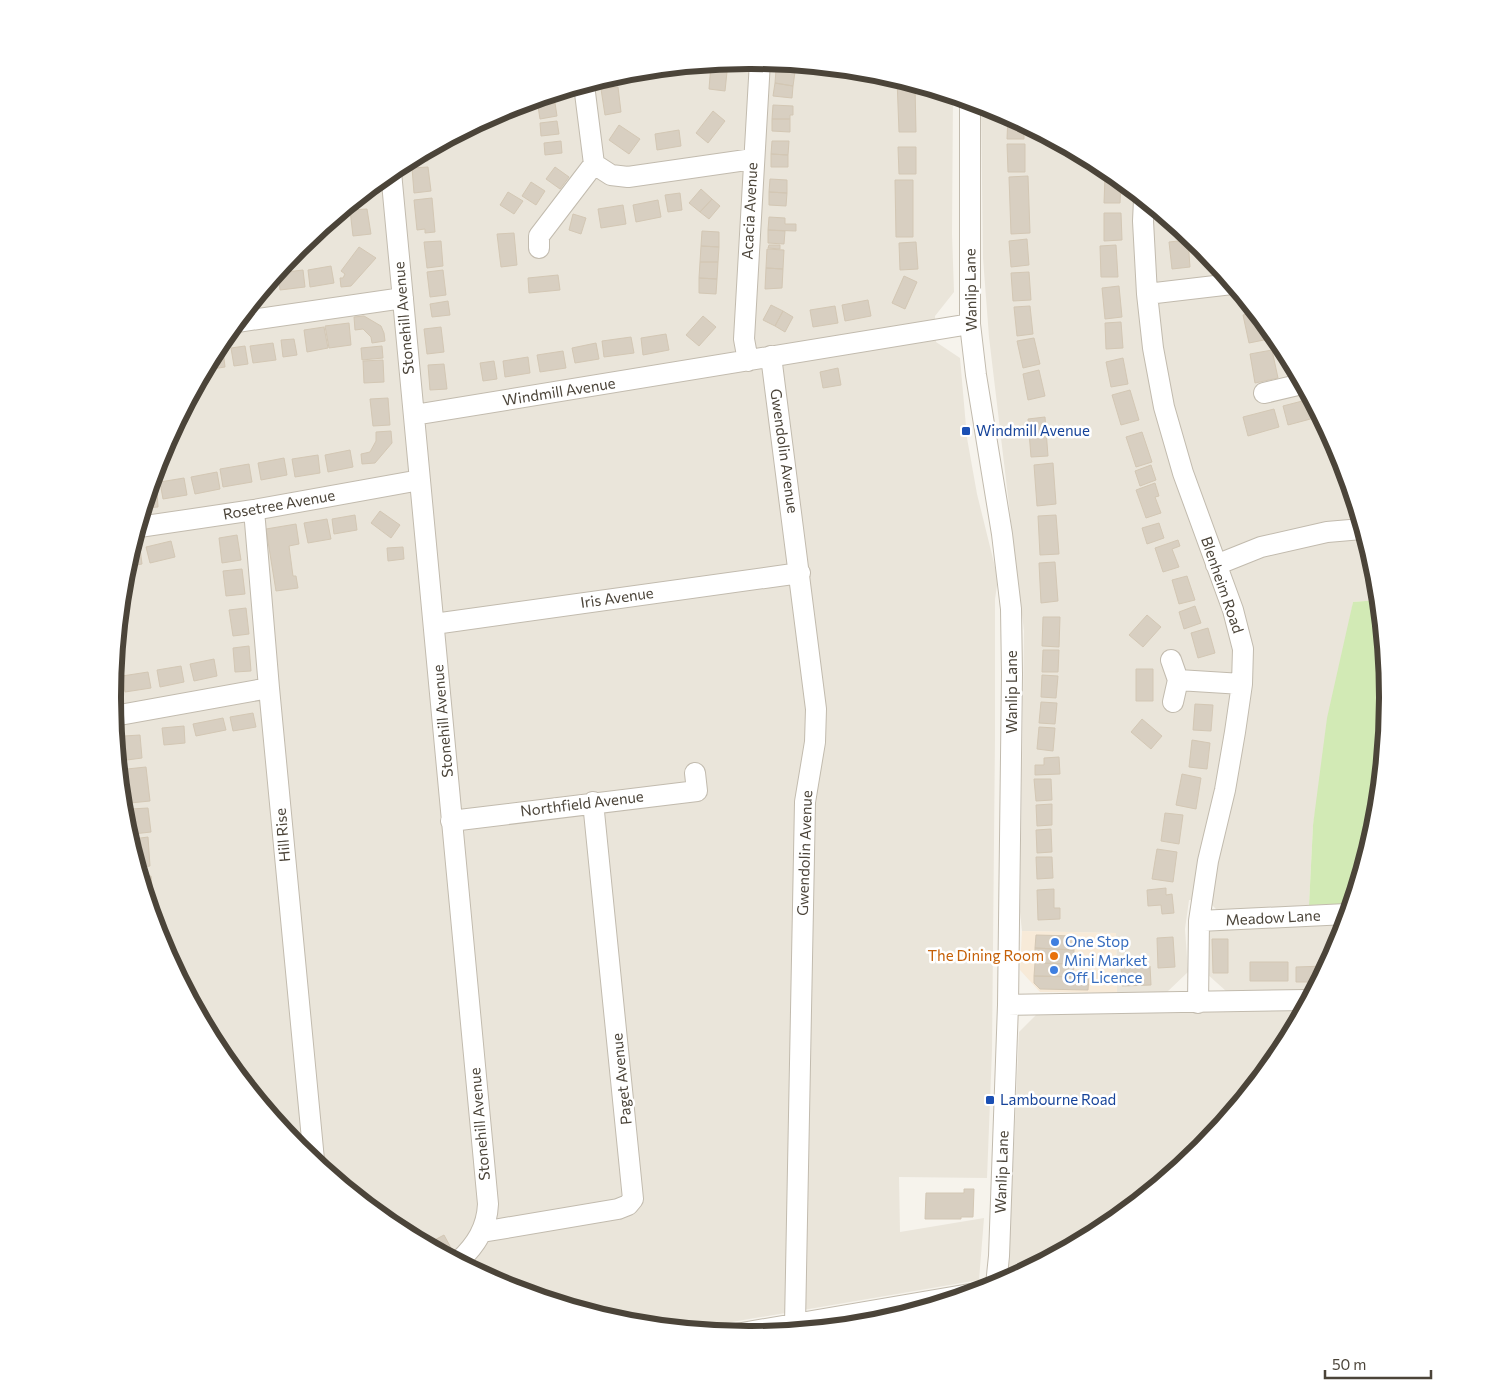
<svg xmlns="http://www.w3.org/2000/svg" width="1500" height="1395" viewBox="0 0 1500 1395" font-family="Commissioner,sans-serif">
	<rect width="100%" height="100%" fill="#f6f3ec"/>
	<path fill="#eae5da" d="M750,60L875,72L953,96L952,234L954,292L935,316L936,342L960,358L967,438L977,494L998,579L995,599V738L992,1050L987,1178L899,1177L900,1232L984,1218L979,1280L691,1329L625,1323L506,1286L396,1227L299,1148L220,1051L161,941L125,822L113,697L125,573L161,453L220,343L299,247L396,167L506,108L626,72Z
		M981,105L994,109L1104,168L1201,247L1280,344L1339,454L1375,573L1378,600L1353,602L1313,825L1309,905L1219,912L1208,901L1189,900L1185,929L1188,972L1167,992L1117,993L1116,933L1022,931L1020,912L1024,631L989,337L983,258Z
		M1344,923L1339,942L1280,1052L1201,1148L1104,1228L1008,1279L1019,1032L1039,1012L1226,991L1206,973L1205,940L1210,929Z"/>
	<path fill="#f7ead8" d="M1022,931L1116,933L1117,993L1040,992L1020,970Z"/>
	<path fill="#d2eab5" d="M1378,600L1387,698L1375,822L1350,904L1309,905L1313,825L1327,718L1353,602Z"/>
	<path fill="#d8cfc1" stroke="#d3c7b4" d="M728,62L725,91L709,89L711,64Z
		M776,70L795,72L793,86L775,83Z
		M897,79L915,85L916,132H899Z
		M775,83L793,86L792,98L773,96Z
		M618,87L621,112L605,115L601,89Z
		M555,103L557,116L540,119L538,106Z
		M773,105L793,106V115H790V119H772Z
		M713,111L725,121L708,143L696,133Z
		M1008,116L1024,125V139H1007Z
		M772,119H790V132L772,131Z
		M557,121L559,134L541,136L540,123Z
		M619,125L640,139L629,154L609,140Z
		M679,130L681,146L657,150L655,134Z
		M561,141L562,153L545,155L544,143Z
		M772,141H789L788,155L771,154Z
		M1007,144H1025V172H1008Z
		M898,147H916V174H899Z
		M428,150V161L412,162L411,159Z
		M771,154L788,155V167H771Z
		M428,167L431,191L414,193L412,168Z
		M555,167L569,177L560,189L546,179Z
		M1028,176L1030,233L1011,234L1009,177Z
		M1105,176L1116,177L1121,181L1120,203H1104Z
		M770,179L787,180V193L769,192Z
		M895,180H913V237H896Z
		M531,182L545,191L536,205L522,196Z
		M701,189L712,199L700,212L689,203Z
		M508,192L523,201L514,214L500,205Z
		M769,192L787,193L786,206L769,205Z
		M365,193L366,201L353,203Z
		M680,193L682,210L668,212L665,195Z
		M432,198L435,232L425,233V229L417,230L414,200Z
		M712,199L720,206L709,219L700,212Z
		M658,200L661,217L636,222L633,205Z
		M623,205L626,224L601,228L598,209Z
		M367,209L371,234L353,236L350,210Z
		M1104,213H1121L1122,240L1104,241Z
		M573,214L586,218L581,234L569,230Z
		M769,217L785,218V224H796V231L768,230Z
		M1167,219L1181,231L1169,232Z
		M768,230L785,231L784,244L768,243Z
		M702,231L719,232V247L701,246Z
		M514,233L517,265L501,267L497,234Z
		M1027,239L1029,265L1011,267L1009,241Z
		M1188,240L1190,267L1172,269L1169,242Z
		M441,241L443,266L427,268L424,242Z
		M916,242L918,269L900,270L899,243Z
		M769,245H780V249L768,248Z
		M1116,245L1118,277H1101L1100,246Z
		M701,246L719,247L718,262H700Z
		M359,247L376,258L351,286L341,287L340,278H343L345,274L341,271Z
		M767,249L784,250L783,269L766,268Z
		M700,262H718L717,279L699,278Z
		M331,266L334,283L310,287L308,270Z
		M766,268L783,269L782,288L765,289Z
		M303,270L305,287L280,290L278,273Z
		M443,270L446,295L430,297L427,272Z
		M1029,272L1031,300L1013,301L1011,273Z
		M558,275L560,290L529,293L528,278Z
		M904,276L917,282L905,309L892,303Z
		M275,277L276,288L264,290Z
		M699,278L717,279L716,294L699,293Z
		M1119,286L1122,317L1105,319L1102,288Z
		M868,300L871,316L845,321L842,305Z
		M448,301L450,315L432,317L430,304Z
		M771,305L783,311L775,326L763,320Z
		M835,306L838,323L813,327L810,310Z
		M1030,306L1033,334L1017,336L1014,307Z
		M783,311L793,317L785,332L775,326Z
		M1254,312L1266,327L1269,339L1249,343L1243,315Z
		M364,316L381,326L384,333L385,341L372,343L371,337L363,329L355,330L354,317Z
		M703,316L716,327L699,346L686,335Z
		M1121,322L1123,348L1106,349L1105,323Z
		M349,323L351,345L329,348L325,326Z
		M324,327L328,348L307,352L304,330Z
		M441,327L444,352L427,354L424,329Z
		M666,334L669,350L643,355L641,338Z
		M631,337L634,353L604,357L602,341Z
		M1034,338L1040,364L1023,368L1017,341Z
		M294,339L297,355L283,357L281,340Z
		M273,343L276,360L253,363L250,346Z
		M596,343L599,359L575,363L572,348Z
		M245,346L248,364L234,366L231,348Z
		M382,346L383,358L362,360L361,348Z
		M223,350L225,367L212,369L211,360L216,351Z
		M1272,350L1278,378L1255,383L1250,354Z
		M563,351L566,368L540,372L537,355Z
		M528,357L530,373L505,377L503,361Z
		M1123,358L1128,384L1111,387L1106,362Z
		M383,360L384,382L364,383L363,361Z
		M494,361L497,379L483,381L480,363Z
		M444,364L447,389L430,390L428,365Z
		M838,368L841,385L823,388L820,372Z
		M1039,370L1045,396L1028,400L1023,374Z
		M1130,390L1139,420L1121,425L1112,395Z
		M388,398L390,425L373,426L370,399Z
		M1310,399L1318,417L1288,425L1283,406Z
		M1274,409L1279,427L1248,436L1243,417Z
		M1045,417L1048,456L1031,457L1028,419Z
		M391,431L392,443L375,463L362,464L361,454L370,452L376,441V432Z
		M1142,432L1152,462L1136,467L1126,437Z
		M350,450L353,467L328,472L325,455Z
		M318,455L320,473L295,477L292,459Z
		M284,458L287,475L261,480L258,463Z
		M1053,463L1056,504L1037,506L1034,465Z
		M249,464L252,482L223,487L220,469Z
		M1151,465L1156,480L1140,486L1135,471Z
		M217,472L220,489L195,494L191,477Z
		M184,478L187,495L163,499L160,482Z
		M1155,483L1159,496L1155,497L1161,513L1146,518L1136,490Z
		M157,491L158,507L145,508L149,492Z
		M380,511L400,525L391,538L371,523Z
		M355,515L357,530L334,534L332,519Z
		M1056,515L1059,554L1040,555L1038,516Z
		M327,519L331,539L308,543L304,523Z
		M1159,523L1164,538L1147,544L1142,528Z
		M296,524L299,544L289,546L293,576H296L298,588L276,591L266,529Z
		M237,535L241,560L222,563L219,538Z
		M1178,540L1180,546L1172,549L1179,567L1163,572L1155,548Z
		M171,541L175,557L150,563L146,547Z
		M403,547L404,559L388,561L387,548Z
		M140,548L142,564L127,567L132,549Z
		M1055,562L1058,601L1041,603L1039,563Z
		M242,569L245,594L226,596L223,571Z
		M1187,576L1195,600L1179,604L1172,580Z
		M1195,606L1201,623L1184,629L1179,612Z
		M246,608L249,634L233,636L229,610Z
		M1147,615L1161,627L1143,647L1129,635Z
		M1043,617H1060L1059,647L1042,646Z
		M1208,628L1215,653L1198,658L1191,633Z
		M249,646L251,671L235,672L233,648Z
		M1043,650H1059L1058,672H1042Z
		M214,659L217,676L194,681L190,664Z
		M181,666L184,682L160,687L157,670Z
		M1136,669H1153V701H1136Z
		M148,672L151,688L125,692L122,676Z
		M1042,675L1058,676L1056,698L1041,697Z
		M118,676L122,692L113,694L115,677Z
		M1041,702L1057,703L1055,724L1039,723Z
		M1195,704L1213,705L1211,731L1193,730Z
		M253,713L256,727L233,731L230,717Z
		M223,718L226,730L196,736L193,724Z
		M1142,719L1162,736L1151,749L1131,732Z
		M184,726L185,743L164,745L162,728Z
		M1039,727L1055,728L1053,751L1037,749Z
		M140,735L142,758L127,760L124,736Z
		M1192,740L1210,743L1207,769L1189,767Z
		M1059,757L1060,774L1035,775V765H1044V758Z
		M146,767L150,801L130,803L127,769Z
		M1182,774L1201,778L1196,809L1176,805Z
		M1034,779H1051L1052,800L1036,801Z
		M1052,804V825L1037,826L1036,805Z
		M148,808L151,832L133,834L131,809Z
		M1165,813L1183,815L1179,844L1161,841Z
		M1051,829L1052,852L1037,853L1036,830Z
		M148,837L150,866L139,868L134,852L133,839Z
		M1157,849L1177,852L1173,882L1152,879Z
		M1036,857H1052L1053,878L1037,879Z
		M141,876H151L153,898L148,899Z
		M1166,888V895L1172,894L1174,913L1162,914L1161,905L1148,906L1147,890Z
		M1054,889V908H1060V919L1038,920L1037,890Z
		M151,907H157L159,932H158Z
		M1036,935L1074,936V950L1035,948Z
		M1173,937L1175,967L1158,968L1157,938Z
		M1212,939H1228V973H1213Z
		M1035,948L1074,950V964L1035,963Z
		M1250,962H1288V981H1250Z
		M1035,963L1074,964L1073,977L1034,976Z
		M1150,966L1151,985L1122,986L1121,967Z
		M1326,966L1318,982H1296V967Z
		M1034,976L1089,977L1088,990L1040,989L1034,983Z
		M964,1189H974L973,1217H961V1219H925L926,1193H964Z
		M444,1235L451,1248L443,1253L427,1244Z"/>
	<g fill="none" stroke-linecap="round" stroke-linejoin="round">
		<g stroke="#c2bbae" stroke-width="22">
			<path id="minor" d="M584,85L594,164L611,175L628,177L753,159
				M970,101V324L976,375L1002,534L1011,609L1012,674L1008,1005L999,1256L996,1285
				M391,172L488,1204C487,1228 476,1245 459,1261
				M1144,200L1143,221L1147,294L1153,348L1164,407L1183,473L1233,610L1243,649L1242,684L1235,732L1225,790L1208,861L1199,921L1198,1003
				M539,248V236L594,164
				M1147,294L1232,284
				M237,322L403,298
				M771,356L816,709L815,742L805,802L795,1324
				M748,361L744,339L760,61
				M1264,393L1302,384
				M414,415L970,324
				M254,510L269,688L314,1160
				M139,527L254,510L420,480
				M1216,565L1261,547L1327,532L1362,529
				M434,624L800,573
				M1171,660L1178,680L1242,684
				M1173,702L1178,680
				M114,716L269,688
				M451,821L697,791L695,773
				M1199,921L1347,914
				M1008,1005L1307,1000
				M482,1232L618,1209L628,1205L633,1199L593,802
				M736,1334L970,1294"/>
		</g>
		<use href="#minor" stroke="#fff" stroke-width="20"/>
	</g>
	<g fill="#1a4fb4" stroke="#fff" stroke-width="2">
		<rect x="961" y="426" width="10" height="10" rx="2.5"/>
		<rect x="985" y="1095" width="10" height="10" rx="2.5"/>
	</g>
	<g fill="#3f7fe0" stroke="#fff" stroke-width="2">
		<circle cx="1055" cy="942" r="5"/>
		<circle cx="1054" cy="970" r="5"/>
	</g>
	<circle fill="#e8710a" stroke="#fff" stroke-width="2" cx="1054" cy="956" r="5"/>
	<g text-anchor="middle" stroke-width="5" stroke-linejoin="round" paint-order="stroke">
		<g font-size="15" fill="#4b4439" stroke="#fff">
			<text transform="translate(750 211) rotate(-87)" y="5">Acacia Avenue</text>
			<text transform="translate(971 290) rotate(-91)" y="5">Wanlip Lane</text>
			<text transform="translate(404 318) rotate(-95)" y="5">Stonehill Avenue</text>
			<text transform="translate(559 392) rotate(-9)" y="5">Windmill Avenue</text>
			<text transform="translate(784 451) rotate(82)" y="5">Gwendolin Avenue</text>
			<text transform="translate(279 505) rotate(-10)" y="5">Rosetree Avenue</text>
			<text transform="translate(1222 585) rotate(71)" y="5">Blenheim Road</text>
			<text transform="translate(617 598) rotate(-8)" y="5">Iris Avenue</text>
			<text transform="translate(1012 692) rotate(-90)" y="5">Wanlip Lane</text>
			<text transform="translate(443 721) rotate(-95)" y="5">Stonehill Avenue</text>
			<text transform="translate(582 804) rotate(-7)" y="5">Northfield Avenue</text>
			<text transform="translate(283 835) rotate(-95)" y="5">Hill Rise</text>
			<text transform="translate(805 853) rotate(-88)" y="5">Gwendolin Avenue</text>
			<text transform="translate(1273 918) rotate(-3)" y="5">Meadow Lane</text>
			<text transform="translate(622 1079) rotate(-96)" y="5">Paget Avenue</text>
			<text transform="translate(480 1124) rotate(-95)" y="5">Stonehill Avenue</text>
			<text transform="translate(1002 1172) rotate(-88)" y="5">Wanlip Lane</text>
		</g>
		<g font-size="15" fill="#164399" stroke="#fff" text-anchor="start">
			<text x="976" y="436">Windmill Avenue</text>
			<text x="1000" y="1105">Lambourne Road</text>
		</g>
		<g font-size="15" fill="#366cbe" stroke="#fff" text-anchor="start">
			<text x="1065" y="947">One Stop</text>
			<text x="1064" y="966">Mini Market<tspan x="1064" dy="17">Off Licence</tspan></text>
		</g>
		<g font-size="15" fill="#c56008" stroke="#fff" text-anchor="end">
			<text x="1044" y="961">The Dining Room</text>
		</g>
	</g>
	<path d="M0 0H1500V1395H0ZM749 69H751A628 628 0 0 1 1379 697V698A628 628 0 0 1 751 1326H749A628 628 0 0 1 121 698V697A628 628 0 0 1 749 69Z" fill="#fff" fill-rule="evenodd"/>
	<path fill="none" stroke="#4b4439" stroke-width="6" d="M749 69H751A628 628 0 0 1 1379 697V698A628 628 0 0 1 751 1326H749A628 628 0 0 1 121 698V697A628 628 0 0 1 749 69Z"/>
	<path d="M1325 1370v8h106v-8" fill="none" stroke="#4b4439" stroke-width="2.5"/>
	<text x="1332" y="1370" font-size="15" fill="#4b4439" stroke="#ffffff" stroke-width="4" paint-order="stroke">50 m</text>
</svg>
